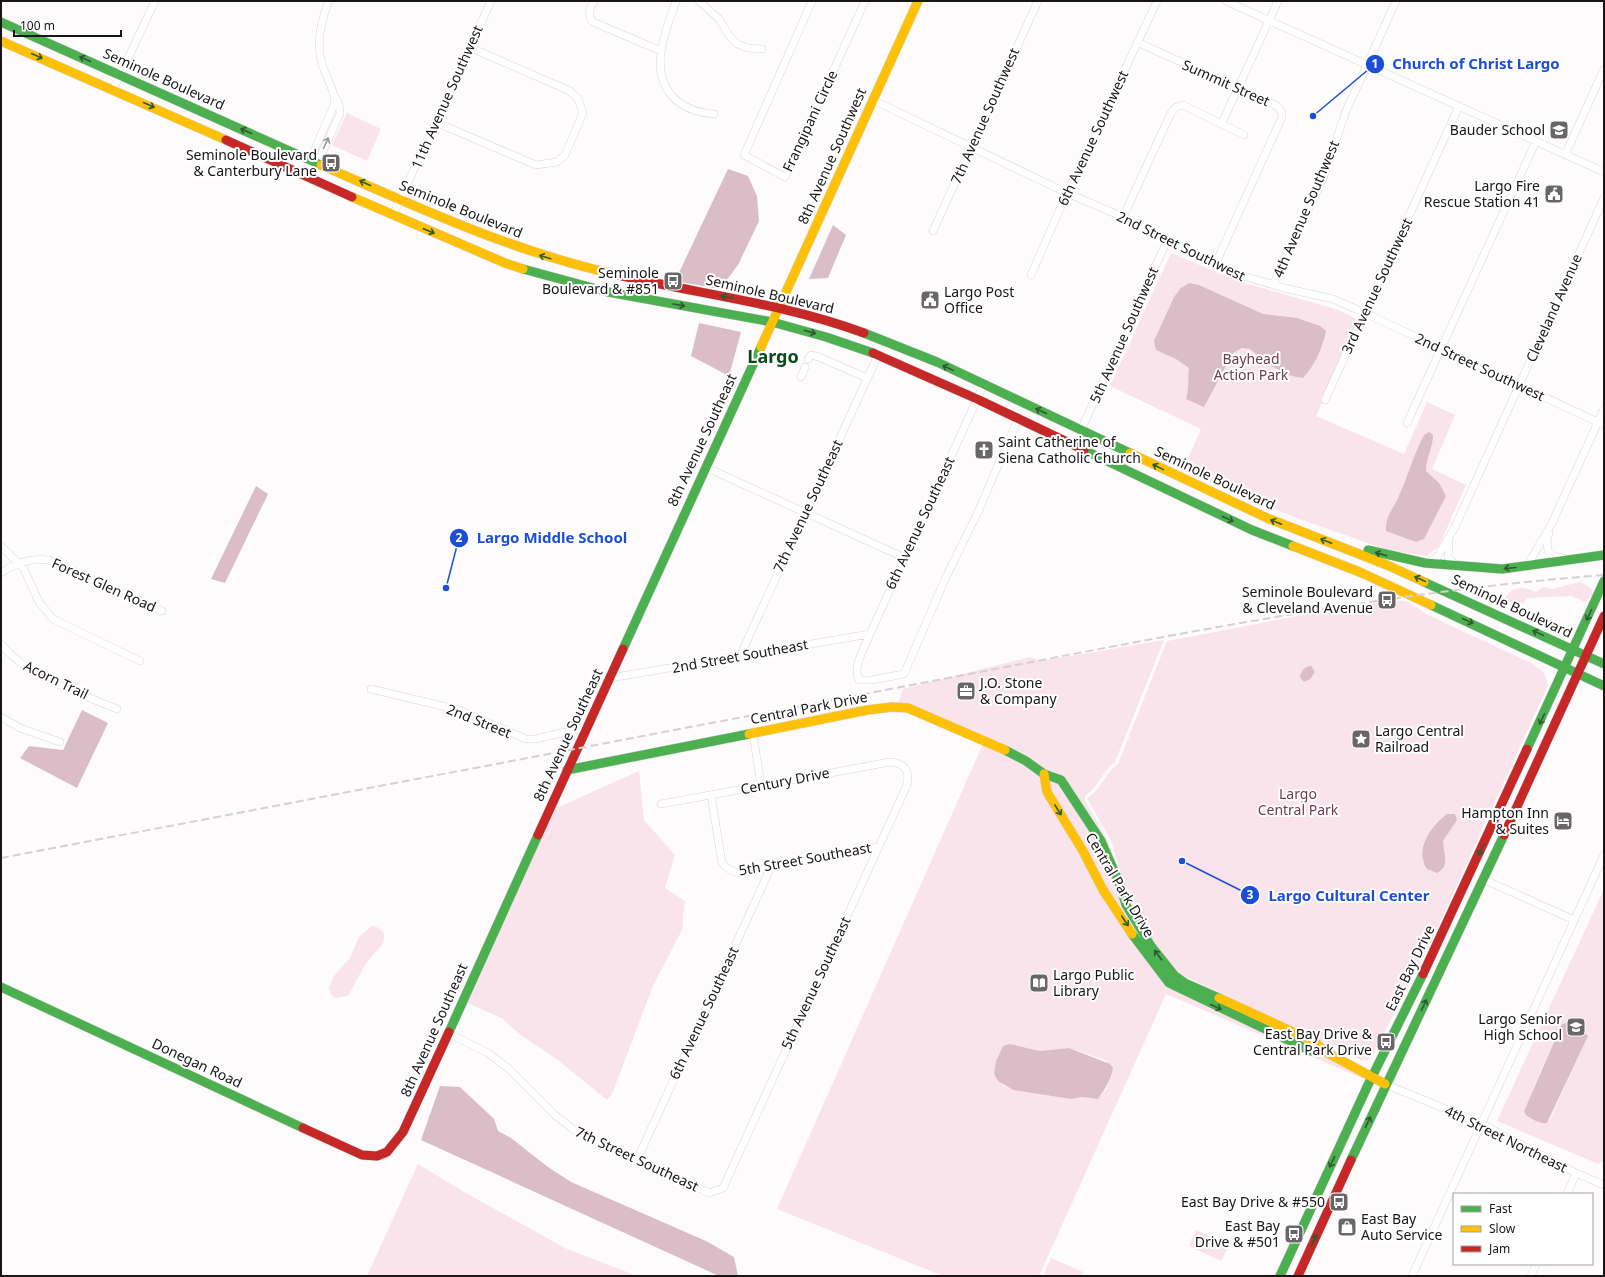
<svg xmlns="http://www.w3.org/2000/svg" width="1605" height="1277" viewBox="0 0 1605 1277" font-family="'Noto Sans',sans-serif">
	<rect width="100%" height="100%" fill="#fefbfc"/>
	<path fill="#fae4ec" fill-rule="evenodd" d="M347,113L381,129L367,161L332,145Z
		M1171,253L1238,281L1336,309L1355,318L1356,326L1316,416L1404,454L1427,402L1455,415L1432,469L1466,485L1439,546L1427,556L1387,550L1294,517L1183,470L1201,429L1110,386Z
		M1580,582L1588,586L1592,590V596L1585,602L1572,596L1527,598L1523,604L1513,602L1505,598C1512,586 1525,586 1536,592L1543,587L1551,589Z
		M1394,600L1409,602L1428,615L1533,664L1544,673L1548,685L1430,944L1373,1054L1367,1061L1361,1060L1176,972L1139,922L1127,896L1111,840L1087,798C1102,789 1105,773 1118,764L1167,641L1324,611Z
		M1164,640L1115,762C1102,771 1099,786 1085,796V800L1108,841L1112,855L1105,839L1064,778L898,704L903,689L1030,657L1041,661Z
		M983,744L1024,764L1039,776L1043,793L1176,992L1348,1066L1366,1080L1166,994L1039,1276H943L777,1209ZM1010,1044L1040,1051L1069,1048L1105,1060L1112,1074L1107,1088L1098,1099L1082,1097L1071,1099L1013,1090L1002,1085L994,1070L999,1053Z
		M639,771L644,820L675,855L665,888L685,901L682,930L653,986L612,1094L607,1100L558,1060L518,1033L503,1019L466,1002L554,809Z
		M1049,780L1059,783L1098,842L1143,942L1107,889L1051,791Z
		M1604,889V1162L1602,1161L1598,1164L1497,1121ZM1564,1023L1581,1029L1587,1035V1038L1551,1117L1547,1123L1540,1122L1525,1114L1524,1111L1542,1068Z
		M371,926C378,926 386,930 384,939C383,946 376,951 372,956C362,967 356,983 348,996L336,998L332,996L329,989L331,983L334,976L350,958L359,937Z
		M418,1164L466,1193L565,1248L637,1276H367Z
		M1196,1230L1229,1245L1221,1261L1189,1246Z
		M1051,1258L1083,1272L1082,1276H1048L1044,1274Z"/>
	<path fill="#dabdc6" d="M728,169L748,176L757,196L759,221L738,265L720,289L675,281Z
		M833,225L846,235L828,278L809,279Z
		M1189,283L1199,285L1263,314L1297,318L1320,326L1326,331C1322,349 1315,365 1303,378L1292,376L1269,365L1250,349L1242,348L1233,353L1204,407L1186,399C1189,390 1188,378 1189,368L1176,359L1156,350L1154,341L1174,297L1181,288Z
		M699,323L741,332L729,376L691,356Z
		M1429,432L1433,435C1433,447 1426,458 1426,471L1439,483L1446,496L1424,539L1416,542L1386,531C1385,516 1394,508 1399,496C1407,478 1412,460 1420,443L1424,435Z
		M256,486L268,494L225,583L211,579Z
		M1311,666L1315,672L1310,679L1304,682L1300,677C1301,671 1305,666 1311,666Z
		M82,710L108,723L77,788L20,758L29,746L63,750Z
		M1447,814H1455L1457,820L1443,841C1443,853 1451,866 1437,873L1427,869C1414,850 1431,826 1447,814Z
		M1566,1023L1581,1029L1588,1036L1547,1123C1540,1124 1531,1119 1525,1114L1524,1111L1562,1024Z
		M1010,1044L1040,1051L1069,1048L1110,1064L1113,1068C1111,1080 1105,1089 1098,1099L1082,1097L1071,1099L1013,1090L998,1081L994,1074L996,1061L1003,1046Z
		M440,1086L460,1087L494,1119L498,1131L511,1138L548,1167L571,1182L706,1241L734,1257L738,1276H719L421,1140Z"/>
	<g fill="none" stroke-linecap="round" stroke-linejoin="round">
		<g stroke="#d9d6d7" stroke-width="8">
			<path id="street" d="M594,1C590,8 587,15 593,22L661,51
				M676,1C671,17 663,35 661,52C656,89 677,111 714,114
				M699,1L719,19L730,37L737,44L748,48L762,49
				M812,1L744,155L785,177L865,1
				M1226,1L1604,172
				M1137,42L1277,106L1281,111L1282,117L1215,265
				M113,90L155,1
				M873,100L1067,193L1123,217L1233,273L1284,288L1333,299L1365,313L1604,425
				M435,122L536,165L557,162L565,155L583,113L578,99L570,91L469,47
				M1222,123L1278,1
				M1565,155L1604,69
				M303,176L334,105C336,91 326,78 322,64C316,44 321,20 329,1
				M310,179L340,114L339,104L335,97
				M393,215L491,1
				M1123,217L1171,113L1176,107L1183,105L1244,135
				M933,231L1038,1
				M1031,275L1067,193L1157,1
				M1273,285L1324,176L1346,111L1396,1
				M808,359L811,355L819,357L867,378
				M801,377L805,367
				M984,384L870,634C865,647 852,667 859,680H872L904,674L946,577L978,512L1018,419
				M1325,400L1459,106
				M1407,423L1536,141
				M1081,430L1167,241
				M705,467L903,557
				M1549,533L1547,540L1548,551L1554,556L1562,558
				M1449,541L1448,557L1456,565
				M1,546L24,569L39,602L53,619L140,661
				M1429,562L1437,557L1454,529L1604,198
				M1527,566L1552,523L1604,409
				M1,573C15,563 31,558 49,560L162,611
				M1,644C29,678 77,692 117,709
				M740,656L878,355
				M610,678L870,634
				M371,689L459,710L526,739H535L588,727
				M1,717L20,728L60,742
				M753,734L761,785
				M711,795L722,863C728,870 733,872 742,873L878,847
				M1483,879L1574,920
				M448,1033L488,1053L509,1069L555,1115L573,1129L709,1193L723,1188L907,785C910,771 905,763 890,762L661,804
				M1385,1084L1482,1124L1576,1173L1604,1185
				M637,1160L771,867
				M1567,1194L1576,1173
				M1412,1276L1604,855
				M1531,1276L1536,1264"/>
		</g>
		<g stroke="#d9d6d7" stroke-width="10">
			<path id="fast" d="M1,22L321,165
				M523,269L608,292L772,322L826,337L873,353
				M864,333L937,362L1130,453
				M1084,450L1252,530L1293,546
				M1368,550L1425,563L1502,569L1604,555
				M1424,582L1604,664
				M1431,605L1604,686
				M623,649L761,347
				M1527,749L1604,581
				M1005,750L1026,761L1044,774L1061,780L1101,841L1119,882L1126,905L1151,946L1175,976L1185,983L1219,998
				M567,770L749,734
				M1132,934L1169,983L1311,1051H1324
				M1,987L303,1128
				M449,1032L538,835
				M1351,1160L1504,835
				M1280,1276L1367,1087L1423,974"/>
		</g>
		<g stroke="#d9d6d7" stroke-width="10">
			<path id="slow" d="M1,41L226,140
				M321,165C417,207 511,251 614,274
				M352,197L505,263L523,269
				M761,347L918,1
				M1130,453L1267,518L1387,565L1424,582
				M1293,546L1362,573L1431,605
				M749,734L867,710L892,707L908,708L1005,750
				M1044,774L1047,792L1083,851L1103,890L1132,934
				M1219,998L1315,1042L1324,1051L1385,1084"/>
		</g>
		<g stroke="#d9d6d7" stroke-width="10">
			<path id="jam" d="M226,140L352,197
				M614,274C698,294 783,303 864,333
				M873,353L977,399L1084,450
				M538,835L623,649
				M1504,835L1604,616
				M1423,974L1527,749
				M303,1128L362,1155L377,1156L387,1152L403,1132L449,1032
				M1298,1276L1351,1160"/>
		</g>
		<use href="#street" stroke="#fffeff" stroke-width="7"/>
		<use href="#fast" stroke="#4caf50" stroke-width="9"/>
		<use href="#slow" stroke="#ffc107" stroke-width="9"/>
		<use href="#jam" stroke="#c62828" stroke-width="9"/>
		<path stroke="#d3d1d2" stroke-width="2" stroke-dasharray="8 4" stroke-linecap="butt" d="M1,858C301,801 601,744 901,687C1134,643 1367,593 1604,575"/>
	</g>
	<defs><path id="oneway-shaft" d="M-6 0H5M1.5-3L5.5 0L1.5 3" fill="none" stroke-width="1.6" stroke-linecap="round" stroke-linejoin="round"/></defs>
	<g stroke="#2f5a30">
		<use href="#oneway-shaft" transform="translate(37 56) rotate(24)"/>
		<use href="#oneway-shaft" transform="translate(85 59) rotate(-156)"/>
		<use href="#oneway-shaft" transform="translate(149 105) rotate(24)"/>
		<use href="#oneway-shaft" transform="translate(246 131) rotate(-156)"/>
		<use href="#oneway-shaft" transform="translate(365 183) rotate(-156)"/>
		<use href="#oneway-shaft" transform="translate(429 231) rotate(23)"/>
		<use href="#oneway-shaft" transform="translate(545 257) rotate(-163)"/>
		<use href="#oneway-shaft" transform="translate(727 297) rotate(-168)"/>
		<use href="#oneway-shaft" transform="translate(679 305) rotate(10)"/>
		<use href="#oneway-shaft" transform="translate(810 332) rotate(16)"/>
		<use href="#oneway-shaft" transform="translate(948 368) rotate(-155)"/>
		<use href="#oneway-shaft" transform="translate(1041 411) rotate(-155)"/>
		<use href="#oneway-shaft" transform="translate(1158 467) rotate(-154)"/>
		<use href="#oneway-shaft" transform="translate(1228 519) rotate(25)"/>
		<use href="#oneway-shaft" transform="translate(1276 522) rotate(-158)"/>
		<use href="#oneway-shaft" transform="translate(1326 541) rotate(-159)"/>
		<use href="#oneway-shaft" transform="translate(1381 554) rotate(-164)"/>
		<use href="#oneway-shaft" transform="translate(1510 568) rotate(175)"/>
		<use href="#oneway-shaft" transform="translate(1420 579) rotate(-156)"/>
		<use href="#oneway-shaft" transform="translate(1589 615) rotate(114)"/>
		<use href="#oneway-shaft" transform="translate(1468 621) rotate(25)"/>
		<use href="#oneway-shaft" transform="translate(1538 633) rotate(-155)"/>
		<use href="#oneway-shaft" transform="translate(1542 719) rotate(115)"/>
		<use href="#oneway-shaft" transform="translate(1058 810) rotate(58)"/>
		<use href="#oneway-shaft" transform="translate(1481 850) rotate(115)"/>
		<use href="#oneway-shaft" transform="translate(1125 921) rotate(57)"/>
		<use href="#oneway-shaft" transform="translate(1158 955) rotate(-127)"/>
		<use href="#oneway-shaft" transform="translate(1424 1005) rotate(-64)"/>
		<use href="#oneway-shaft" transform="translate(1216 1007) rotate(25)"/>
		<use href="#oneway-shaft" transform="translate(1368 1122) rotate(-65)"/>
		<use href="#oneway-shaft" transform="translate(1332 1162) rotate(115)"/>
		<use href="#oneway-shaft" transform="translate(1314 1240) rotate(-66)"/>
	</g>
	<use stroke="#979596" href="#oneway-shaft" transform="translate(326 143) rotate(-65)"/>
	<defs>
		<g id="school-square" transform="scale(1)"><rect x="-9" y="-9" width="18" height="18" rx="4" fill="#686666" stroke="#fff"/><path d="M0-5L7-2L0 1L-7-2ZM-4 1L0 2.5L4 1V4Q0 6-4 4Z" fill="#fff"/></g>
		<g id="bus-square" transform="scale(1)"><rect x="-9" y="-9" width="18" height="18" rx="4" fill="#686666" stroke="#fff"/><path d="M-5-6H5V4H4V6H2V4H-2V6H-4V4H-5ZM-3.5-4V0h7V-4ZM-3.5 1.2v1.5H-2V1.2ZM2 1.2v1.5H3.5V1.2Z" fill="#fff"/></g>
		<g id="civic-square" transform="scale(1)"><rect x="-9" y="-9" width="18" height="18" rx="4" fill="#686666" stroke="#fff"/><path d="M-.6-6.5H3V-4.5H.6V-3L4-1V1h2V6H-6V1h2V-1L-.6-3ZM-1.2 2.5V6h2.4V2.5Z" fill="#fff"/></g>
		<g id="church-square" transform="scale(1)"><rect x="-9" y="-9" width="18" height="18" rx="4" fill="#686666" stroke="#fff"/><path d="M-1.2-6h2.4v3.5h3.3v2.4h-3.3V6h-2.4V-.1h-3.3v-2.4h3.3Z" fill="#fff"/></g>
		<g id="office-square" transform="scale(1)"><rect x="-9" y="-9" width="18" height="18" rx="4" fill="#686666" stroke="#fff"/><path d="M-6-3h4V-5.5h4V-3h4V5H-6ZM-1-4.5V-3h2v-1.5ZM-6 0V1H6V0Z" fill="#fff"/></g>
		<g id="sight-square" transform="scale(1)"><rect x="-9" y="-9" width="18" height="18" rx="4" fill="#686666" stroke="#fff"/><path d="M0-6L1.8-2.2L6-1.7L2.9 1.2L3.7 5.4L0 3.3L-3.7 5.4L-2.9 1.2L-6-1.7L-1.8-2.2Z" fill="#fff"/></g>
		<g id="hotel-square" transform="scale(1)"><rect x="-9" y="-9" width="18" height="18" rx="4" fill="#686666" stroke="#fff"/><path d="M-6-4.5h1.5V1H6V5H4.5V3h-9V5H-6ZM-4 0a1.8 1.8 0 1 1 3.6 0ZM.5 0V-2.5h3Q6-2.5 6 0Z" fill="#fff"/></g>
		<g id="library-square" transform="scale(1)"><rect x="-9" y="-9" width="18" height="18" rx="4" fill="#686666" stroke="#fff"/><path d="M-6-4Q-3-5.5-.7-3.5V5Q-3 3-6 4ZM6-4Q3-5.5 .7-3.5V5Q3 3 6 4Z" fill="#fff"/></g>
		<g id="shop-square" transform="scale(1)"><rect x="-9" y="-9" width="18" height="18" rx="4" fill="#686666" stroke="#fff"/><path d="M-5-2.5h2.3a2.7 3.5 0 0 1 5.4 0H5L5.5 6h-11ZM-1.5-2.5h3a1.5 2.3 0 0 0-3 0Z" fill="#fff"/></g>
	</defs>
	<g fill-rule="evenodd">
		<use href="#school-square" x="1559" y="130"/>
		<use href="#bus-square" x="331" y="163"/>
		<use href="#civic-square" x="1554" y="194"/>
		<use href="#bus-square" x="673" y="281"/>
		<use href="#civic-square" x="930" y="300"/>
		<use href="#church-square" x="984" y="450"/>
		<use href="#bus-square" x="1387" y="600"/>
		<use href="#office-square" x="966" y="691"/>
		<use href="#sight-square" x="1361" y="739"/>
		<use href="#hotel-square" x="1563" y="821"/>
		<use href="#library-square" x="1039" y="983"/>
		<use href="#school-square" x="1576" y="1027"/>
		<use href="#bus-square" x="1386" y="1042"/>
		<use href="#bus-square" x="1339" y="1202"/>
		<use href="#shop-square" x="1347" y="1227"/>
		<use href="#bus-square" x="1294" y="1234"/>
	</g>
	<g text-anchor="middle" stroke-width="4" stroke-linejoin="round" paint-order="stroke">
		<g font-size="14" fill="#171516" stroke="#fff">
			<text transform="translate(164 79) rotate(24)" y="5">Seminole Boulevard</text>
			<text transform="translate(1226 83) rotate(24)" y="5">Summit Street</text>
			<text transform="translate(447 97) rotate(-66)" y="5">11th Avenue Southwest</text>
			<text transform="translate(985 116) rotate(-66)" y="5">7th Avenue Southwest</text>
			<text transform="translate(810 121) rotate(-65)" y="5">Frangipani Circle</text>
			<text transform="translate(1093 138) rotate(-65)" y="5">6th Avenue Southwest</text>
			<text transform="translate(832 156) rotate(-66)" y="5">8th Avenue Southwest</text>
			<text transform="translate(461 209) rotate(22)" y="5">Seminole Boulevard</text>
			<text transform="translate(1306 209) rotate(-67)" y="5">4th Avenue Southwest</text>
			<text transform="translate(1181 246) rotate(26)" y="5">2nd Street Southwest</text>
			<text transform="translate(1377 286) rotate(-65)" y="5">3rd Avenue Southwest</text>
			<text transform="translate(770 294) rotate(13)" y="5">Seminole Boulevard</text>
			<text transform="translate(1554 308) rotate(-66)" y="5">Cleveland Avenue</text>
			<text transform="translate(1124 335) rotate(-66)" y="5">5th Avenue Southwest</text>
			<text transform="translate(1480 367) rotate(25)" y="5">2nd Street Southwest</text>
			<text transform="translate(702 440) rotate(-65)" y="5">8th Avenue Southeast</text>
			<text transform="translate(1215 478) rotate(25)" y="5">Seminole Boulevard</text>
			<text transform="translate(808 506) rotate(-65)" y="5">7th Avenue Southeast</text>
			<text transform="translate(920 523) rotate(-65)" y="5">6th Avenue Southeast</text>
			<text transform="translate(104 585) rotate(24)" y="5">Forest Glen Road</text>
			<text transform="translate(1512 606) rotate(25)" y="5">Seminole Boulevard</text>
			<text transform="translate(740 656) rotate(-10)" y="5">2nd Street Southeast</text>
			<text transform="translate(56 680) rotate(26)" y="5">Acorn Trail</text>
			<text transform="translate(809 708) rotate(-11)" y="5">Central Park Drive</text>
			<text transform="translate(479 721) rotate(22)" y="5">2nd Street</text>
			<text transform="translate(568 735) rotate(-65)" y="5">8th Avenue Southeast</text>
			<text transform="translate(785 781) rotate(-11)" y="5">Century Drive</text>
			<text transform="translate(805 859) rotate(-10)" y="5">5th Street Southeast</text>
			<text transform="translate(1120 885) rotate(59)" y="5">Central Park Drive</text>
			<text transform="translate(1410 968) rotate(-64)" y="5">East Bay Drive</text>
			<text transform="translate(816 983) rotate(-65)" y="5">5th Avenue Southeast</text>
			<text transform="translate(704 1013) rotate(-65)" y="5">6th Avenue Southeast</text>
			<text transform="translate(434 1030) rotate(-66)" y="5">8th Avenue Southeast</text>
			<text transform="translate(197 1063) rotate(25)" y="5">Donegan Road</text>
			<text transform="translate(1506 1139) rotate(26)" y="5">4th Street Northeast</text>
			<text transform="translate(637 1159) rotate(25)" y="5">7th Street Southeast</text>
		</g>
		<g font-size="14" fill="#171516" stroke="#fff" text-anchor="end">
			<text x="1545" y="135">Bauder School</text>
			<text x="317" y="160">Seminole Boulevard<tspan x="317" dy="16">&amp; Canterbury Lane</tspan></text>
			<text x="1540" y="191">Largo Fire<tspan x="1540" dy="16">Rescue Station 41</tspan></text>
			<text x="659" y="278">Seminole<tspan x="659" dy="16">Boulevard &amp; #851</tspan></text>
			<text x="944" y="297" text-anchor="start">Largo Post<tspan x="944" dy="16">Office</tspan></text>
			<text x="998" y="447" text-anchor="start">Saint Catherine of<tspan x="998" dy="16">Siena Catholic Church</tspan></text>
			<text x="1373" y="597">Seminole Boulevard<tspan x="1373" dy="16">&amp; Cleveland Avenue</tspan></text>
			<text x="980" y="688" text-anchor="start">J.O. Stone<tspan x="980" dy="16">&amp; Company</tspan></text>
			<text x="1375" y="736" text-anchor="start">Largo Central<tspan x="1375" dy="16">Railroad</tspan></text>
			<text x="1549" y="818">Hampton Inn<tspan x="1549" dy="16">&amp; Suites</tspan></text>
			<text x="1053" y="980" text-anchor="start">Largo Public<tspan x="1053" dy="16">Library</tspan></text>
			<text x="1562" y="1024">Largo Senior<tspan x="1562" dy="16">High School</tspan></text>
			<text x="1372" y="1039">East Bay Drive &amp;<tspan x="1372" dy="16">Central Park Drive</tspan></text>
			<text x="1325" y="1207">East Bay Drive &amp; #550</text>
			<text x="1361" y="1224" text-anchor="start">East Bay<tspan x="1361" dy="16">Auto Service</tspan></text>
			<text x="1280" y="1231">East Bay<tspan x="1280" dy="16">Drive &amp; #501</tspan></text>
		</g>
		<g font-size="14" fill="#713b4f" stroke="#fff">
			<text x="1251" y="364">Bayhead<tspan x="1251" dy="16">Action Park</tspan></text>
			<text x="1298" y="799">Largo<tspan x="1298" dy="16">Central Park</tspan></text>
		</g>
		<g font-size="18" font-weight="bold" fill="#0b4b1b" stroke="#fff">
			<text x="773" y="363">Largo</text>
		</g>
	</g>
	<path fill="none" stroke="#1d4ed8" stroke-width="1.5" d="M1313 116L1375 64M446 588L459 538M1182 861L1250 895"/>
	<g fill="#1d4ed8" stroke="#fff" stroke-width="1.5">
		<circle cx="1313" cy="116" r="4"/>
		<circle cx="446" cy="588" r="4"/>
		<circle cx="1182" cy="861" r="4"/>
		<circle cx="1375" cy="64" r="10"/>
		<circle cx="459" cy="538" r="10"/>
		<circle cx="1250" cy="895" r="10"/>
	</g>
	<g font-size="12" text-anchor="middle" font-weight="bold" fill="#fff">
		<text x="1375" y="68">1</text>
		<text x="459" y="542">2</text>
		<text x="1250" y="899">3</text>
	</g>
	<g font-size="15" text-anchor="middle" font-weight="bold" fill="#1d4ed8" stroke="#fff" stroke-width="4" stroke-linejoin="round" paint-order="stroke">
		<text x="1476" y="69">Church of Christ Largo</text>
		<text x="552" y="543">Largo Middle School</text>
		<text x="1349" y="901">Largo Cultural Center</text>
	</g>
	<rect width="1605" height="1277" fill="none" stroke="#171516" stroke-width="4"/>
	<rect x="1453" y="1193" width="140" height="72" fill="#ffffff" stroke="#a2a1a2"/>
	<rect x="1461" y="1206" width="20" height="6" fill="#4caf50" stroke="#a2a1a2"/>
	<text x="1489" y="1213" font-size="12" fill="#171516">Fast</text>
	<rect x="1461" y="1226" width="20" height="6" fill="#ffc107" stroke="#a2a1a2"/>
	<text x="1489" y="1233" font-size="12" fill="#171516">Slow</text>
	<rect x="1461" y="1246" width="20" height="6" fill="#c62828" stroke="#a2a1a2"/>
	<text x="1489" y="1253" font-size="12" fill="#171516">Jam</text>
	<path d="M14 30v6h107v-6" fill="none" stroke="#171516" stroke-width="2"/>
	<text x="20" y="30" font-size="12" fill="#171516" stroke="#ffffff" stroke-width="3" paint-order="stroke">100 m</text>
</svg>
